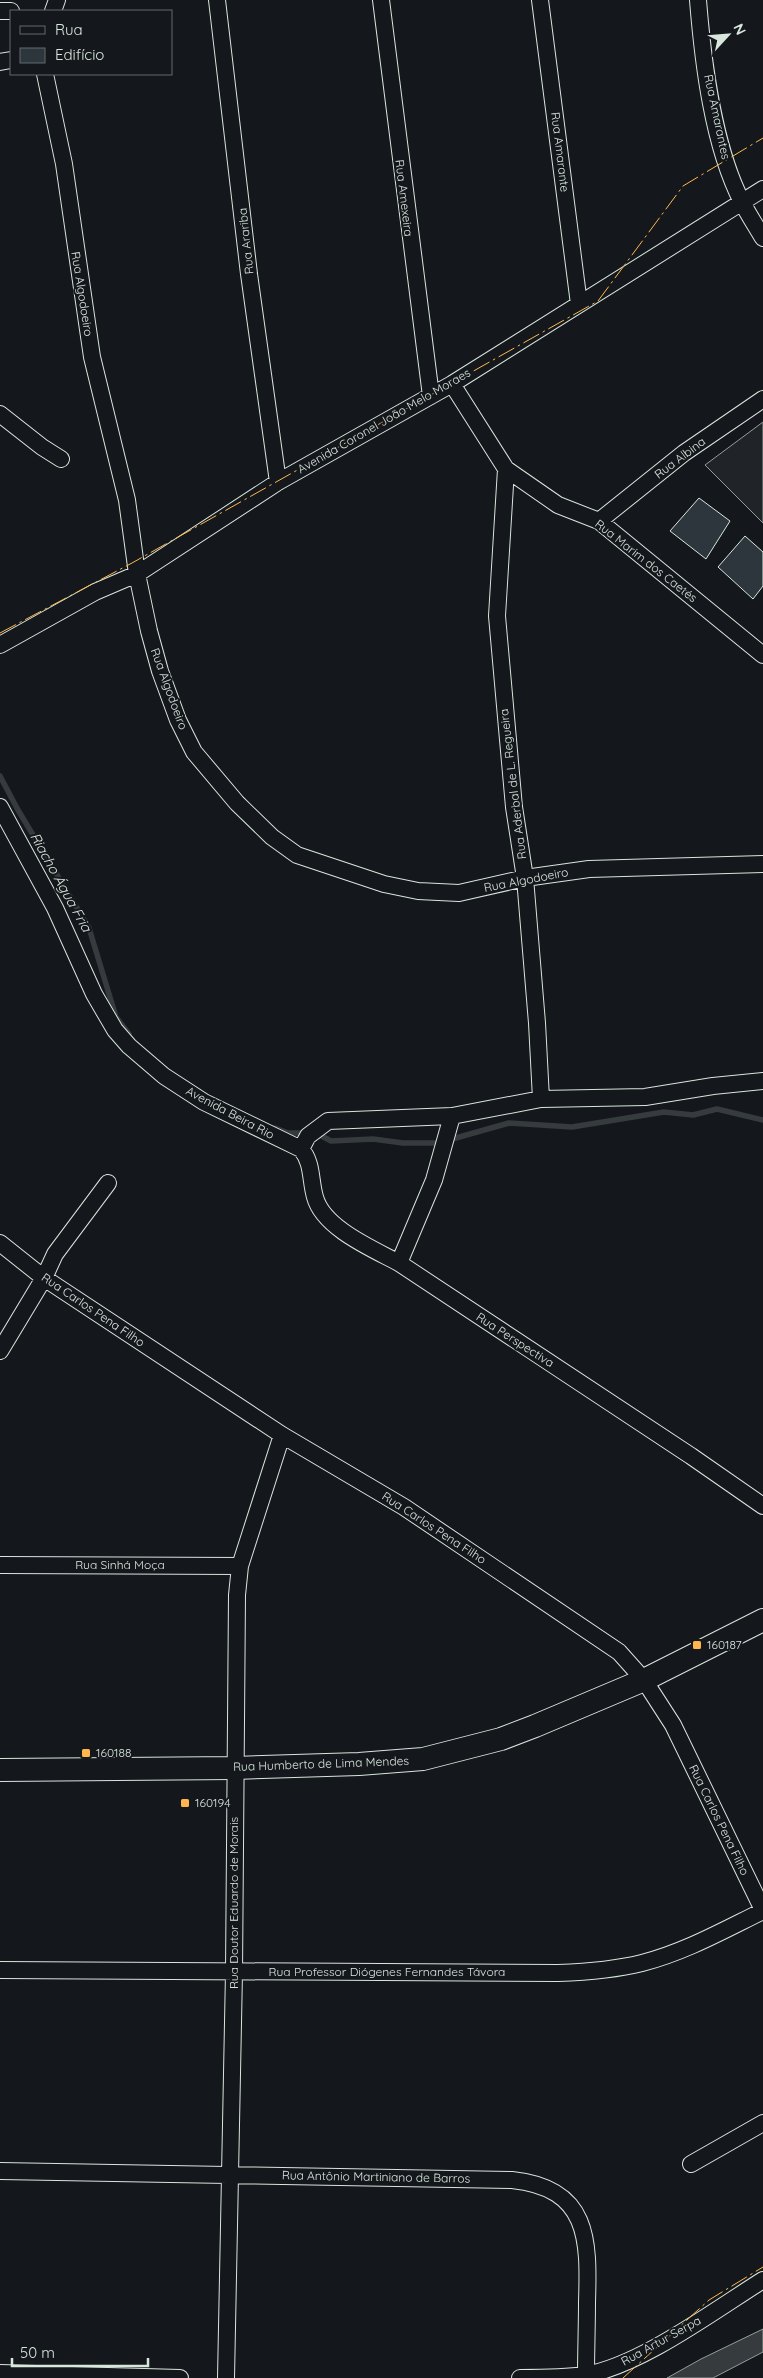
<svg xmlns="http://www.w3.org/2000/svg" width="763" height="2378" viewBox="0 0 763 2378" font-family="Quicksand,sans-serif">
	<rect width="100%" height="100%" fill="#14181c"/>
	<path fill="#202428" stroke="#939e99" d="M763,422V523L705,465Z"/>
	<path fill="#363b3e" stroke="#939e99" d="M763,2329V2352L713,2378H667L701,2359Z"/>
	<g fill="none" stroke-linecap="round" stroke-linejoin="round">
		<path stroke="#363b3e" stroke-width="5.5" d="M0,776L18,810L89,928L116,1017L129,1034
			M275,1128L288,1133H316L331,1141L373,1139L403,1143H438L509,1123L572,1127L664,1112L693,1115L717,1109L763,1120"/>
	</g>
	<path fill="#2c363c" stroke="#d8e6dc" d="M699,498L730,521L706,559L670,531Z
		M745,536L763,552V586L753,599L718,567Z"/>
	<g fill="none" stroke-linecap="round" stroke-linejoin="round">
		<g stroke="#d8e6dc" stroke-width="18">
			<path id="street" d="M217,0L249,274L278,482
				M381,0L431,396
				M540,0L579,304
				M698,0C703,63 713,146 742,202C748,214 756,226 763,238
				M0,11H11
				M53,11L57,0
				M0,62L11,60
				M45,74L64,164L92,357L127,500L137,574L149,631L160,671L178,720L194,752L237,803L272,837L297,855L384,884L418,891L459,893L525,878L589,869L763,864
				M452,384L506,469L558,505L599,521L763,655
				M0,414L42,447L61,459
				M506,469L497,616L514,807L525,878L537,1023L541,1099
				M599,521L684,453L763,399
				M0,645L95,592L137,574L278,482L452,384L763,189
				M0,807L55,908L94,994L115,1030L129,1046L164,1076L204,1102L301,1149C313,1163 310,1180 315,1197C323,1228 373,1249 399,1263L691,1456L763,1506
				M301,1149L308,1136L328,1121L452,1116L541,1099L645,1097L713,1086L763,1081
				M0,1243L44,1278L282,1435L404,1507L619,1652L644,1680L673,1725L763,1910
				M399,1263L434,1180L452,1116
				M0,1351L44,1278L55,1254L108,1183
				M0,1565L240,1566
				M0,1970L558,1973C586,1972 614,1970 642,1963C685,1952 724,1930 763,1911
				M691,2164L763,2123
				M0,2171L512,2180C589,2188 589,2239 587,2302C587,2326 586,2351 586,2375
				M0,2373L180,2378
				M226,2378L234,1972L237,1595L240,1566L282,1435
				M520,2378C541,2378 564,2378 585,2375C640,2366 715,2310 763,2280"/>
		</g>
		<g stroke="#d8e6dc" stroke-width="24">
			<path id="secondary" d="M0,1770L234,1768L359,1764L423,1759L501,1739L535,1726L644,1680L763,1620"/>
		</g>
		<use href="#street" stroke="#14181c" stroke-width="16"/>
		<use href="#secondary" stroke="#14181c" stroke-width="22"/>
		<path stroke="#ffb74d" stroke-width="1" stroke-dasharray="18 4 2.5 4" stroke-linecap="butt" d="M0,633L132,563L598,301L683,186L763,138
			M623,2378L709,2300L763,2267"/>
	</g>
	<g fill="#ffb74d" stroke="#14181c" stroke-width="2">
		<rect x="692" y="1640" width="10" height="10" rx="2.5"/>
		<rect x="81" y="1748" width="10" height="10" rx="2.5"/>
		<rect x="180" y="1798" width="10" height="10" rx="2.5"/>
	</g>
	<g text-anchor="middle" stroke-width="4" stroke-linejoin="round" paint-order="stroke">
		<g font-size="12" fill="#d8e6dc" stroke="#14181c">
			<text transform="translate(717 117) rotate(78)" y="4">Rua Amarantes</text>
			<text transform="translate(560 152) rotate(83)" y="4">Rua Amarante</text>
			<text transform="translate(404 198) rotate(83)" y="4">Rua Amexeira</text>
			<text transform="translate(246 241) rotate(-96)" y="4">Rua Arariba</text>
			<text transform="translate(82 294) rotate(81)" y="4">Rua Algodoeiro</text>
			<text transform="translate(384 421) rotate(-30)" y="4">Avenida Coronel João Melo Moraes</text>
			<text transform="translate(680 458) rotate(-37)" y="4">Rua Albina</text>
			<text transform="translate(646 561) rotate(38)" y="4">Rua Marim dos Caetés</text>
			<text transform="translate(169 689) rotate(70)" y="4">Rua Algodoeiro</text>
			<text transform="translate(513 784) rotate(-97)" y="4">Rua Aderbal de L. Regueira</text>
			<text transform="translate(526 880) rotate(-11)" y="4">Rua Algodoeiro</text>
			<text transform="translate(230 1113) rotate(28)" y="4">Avenida Beira Rio</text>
			<text transform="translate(93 1310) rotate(34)" y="4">Rua Carlos Pena Filho</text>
			<text transform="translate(515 1340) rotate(33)" y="4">Rua Perspectiva</text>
			<text transform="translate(434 1528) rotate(33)" y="4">Rua Carlos Pena Filho</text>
			<text x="120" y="1569">Rua Sinhá Moça</text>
			<text transform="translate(321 1764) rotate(-2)" y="4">Rua Humberto de Lima Mendes</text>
			<text transform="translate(719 1820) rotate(64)" y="4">Rua Carlos Pena Filho</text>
			<text transform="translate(234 1903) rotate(-90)" y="4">Rua Doutor Eduardo de Morais</text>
			<text x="387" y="1976">Rua Professor Diógenes Fernandes Távora</text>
			<text transform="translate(376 2177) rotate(1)" y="4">Rua Antônio Martiniano de Barros</text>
			<text transform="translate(661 2341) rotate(-29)" y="4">Rua Artur Serpa</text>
		</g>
		<g font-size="12" fill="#d8e6dc" stroke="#14181c" text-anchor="start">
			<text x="707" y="1649">160187</text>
			<text x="96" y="1757">160188</text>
			<text x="195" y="1807">160194</text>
		</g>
		<g font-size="14" font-style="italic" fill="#d8e6dc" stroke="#14181c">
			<text transform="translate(61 882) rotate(61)" y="5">Riacho Água Fria</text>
		</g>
	</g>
	<rect x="10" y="10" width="162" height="65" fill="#14181c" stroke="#626a69"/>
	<rect x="20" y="26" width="25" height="8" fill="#14181c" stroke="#626a69"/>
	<text x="55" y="35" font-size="15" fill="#d8e6dc">Rua</text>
	<rect x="20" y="48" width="25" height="15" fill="#2c363c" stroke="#626a69"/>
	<text x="55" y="60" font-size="15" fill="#d8e6dc">Edifício</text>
	<g transform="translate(728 35) rotate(64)" stroke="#14181c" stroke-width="4" paint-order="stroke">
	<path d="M0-4L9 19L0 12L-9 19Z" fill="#d8e6dc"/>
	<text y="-8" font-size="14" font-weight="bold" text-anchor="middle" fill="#d8e6dc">N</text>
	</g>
	<path d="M12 2358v8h136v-8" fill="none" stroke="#d8e6dc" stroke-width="2.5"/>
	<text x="20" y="2358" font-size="15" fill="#d8e6dc" stroke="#14181c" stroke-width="4" paint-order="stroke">50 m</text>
</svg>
